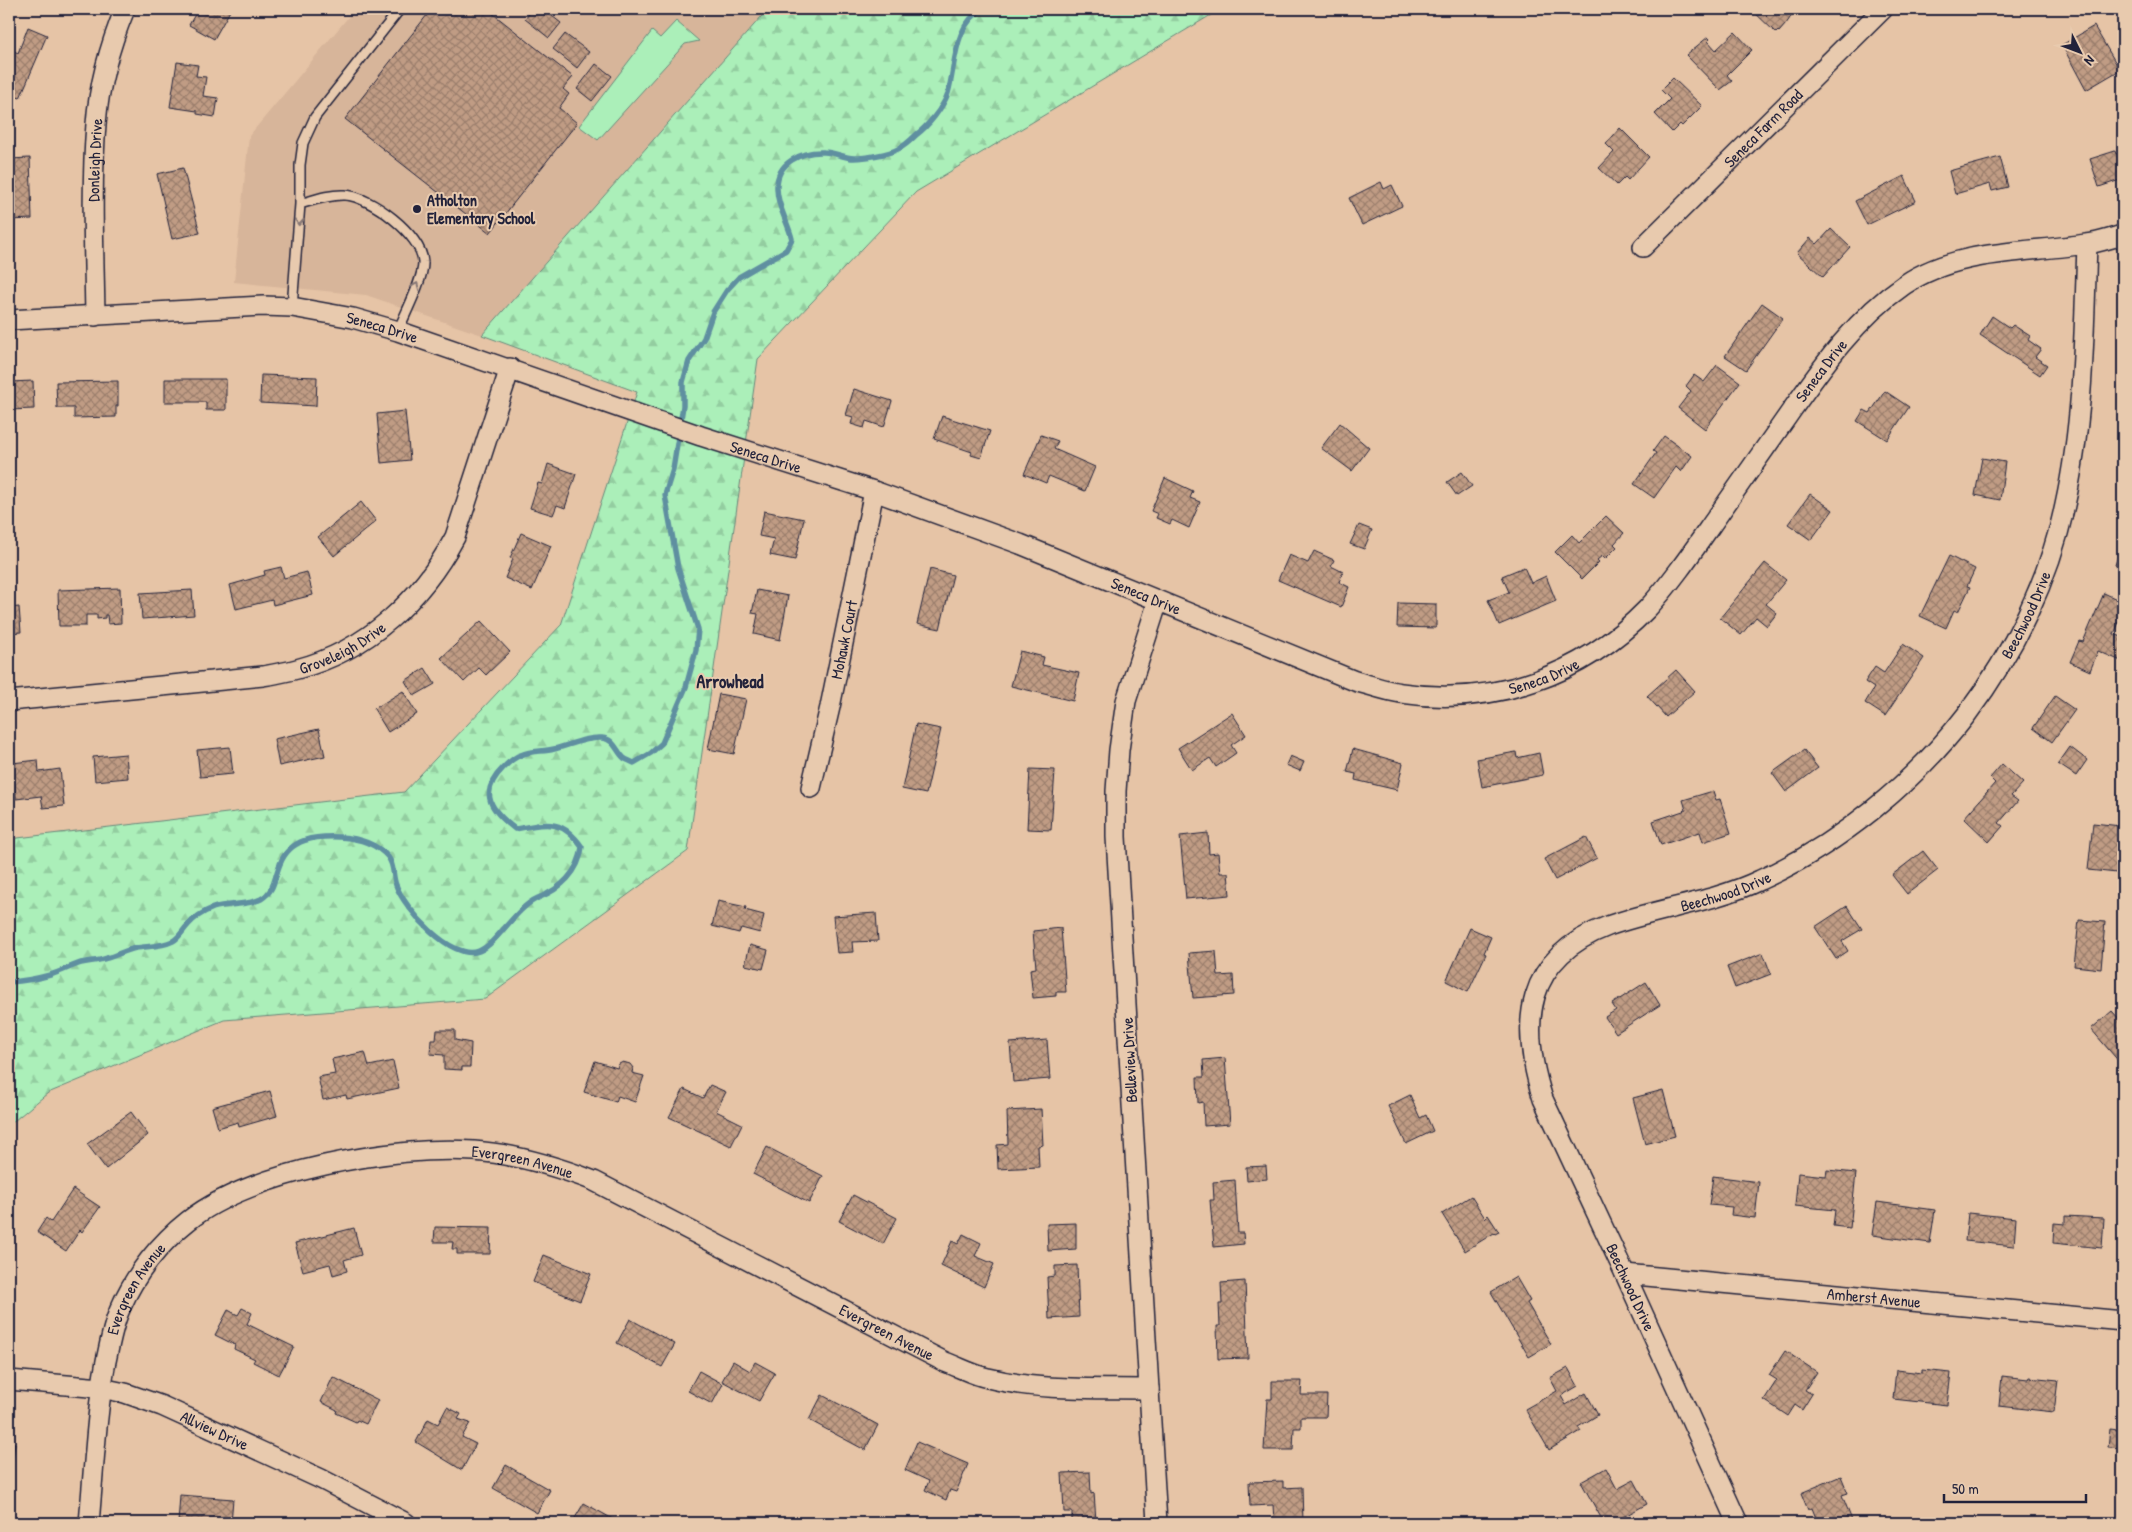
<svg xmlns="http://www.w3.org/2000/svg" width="2132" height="1532" viewBox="0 0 2132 1532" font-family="'Patrick Hand',sans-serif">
	<defs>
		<pattern id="forest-firs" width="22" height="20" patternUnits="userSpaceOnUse" patternTransform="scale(1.25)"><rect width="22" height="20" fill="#abefb9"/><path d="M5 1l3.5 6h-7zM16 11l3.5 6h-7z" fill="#93cda0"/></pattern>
		<pattern id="building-cross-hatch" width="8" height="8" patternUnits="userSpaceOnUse" patternTransform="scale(1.25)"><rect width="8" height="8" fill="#c09c84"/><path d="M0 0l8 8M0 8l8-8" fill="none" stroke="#9c7f6d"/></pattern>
	</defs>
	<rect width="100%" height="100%" fill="#e6c4a6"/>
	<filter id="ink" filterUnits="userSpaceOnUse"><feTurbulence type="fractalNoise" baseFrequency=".02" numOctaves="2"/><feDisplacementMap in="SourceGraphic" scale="10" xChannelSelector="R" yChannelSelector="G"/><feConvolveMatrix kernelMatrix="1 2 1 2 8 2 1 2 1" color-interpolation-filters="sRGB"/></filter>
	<g filter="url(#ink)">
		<path fill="#d7b59a" d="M355,9H768L482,335L366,295L234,282L249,136Z"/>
		<path fill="url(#forest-firs)" stroke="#66887a" d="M768,9H1221L916,192L758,359L688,851L485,999L224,1020L48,1093L9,1125V839L404,792L561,625L637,392L482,335Z"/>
		<path fill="#abefb9" stroke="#66887a" d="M676,21L699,41L685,44L598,140L579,126L652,31L660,38Z"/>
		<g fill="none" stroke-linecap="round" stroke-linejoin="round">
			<path stroke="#5f8fa0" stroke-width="5.5" d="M9,982C23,981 36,979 50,975C61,972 71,966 81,963C90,961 99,961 107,958C117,955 126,950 136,948C148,946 161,947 173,941C179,938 183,930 188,925C195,917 203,912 213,908C228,903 246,906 261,899C275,891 274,878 280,864C290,838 316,836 340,837C357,838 376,843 388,857C395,866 392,875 396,885C404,908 452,962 479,951C497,944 515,908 538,898C561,889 579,872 582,847C561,817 545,824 515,829C492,811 477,794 503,768C508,763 514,757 521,755C532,750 543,752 554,749C570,745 586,737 602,738C615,739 616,751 624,758C626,760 631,761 634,763L651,753L662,743L686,687L696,650L698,629L678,568L665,495L673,469L683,406V382L689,361L704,338L713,312L727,290L739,277L786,250L792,239C788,222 777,206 777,188C776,163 801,151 824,152C834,152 844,158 854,158C864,158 890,154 898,149C905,146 911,140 916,135C928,126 943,108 948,93C956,65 953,25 983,9"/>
		</g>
		<path fill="url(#building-cross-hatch)" stroke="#22223b" d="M198,9H231L214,39L189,25Z
			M429,9H487L573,77L563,89L569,94L559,108L577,123L490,233L345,119L431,10Z
			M533,9H543L561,23L549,38L525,19Z
			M1751,9H1796L1786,24L1779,32L1778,31L1776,33Z
			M2094,26L2120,70L2086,90L2062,45Z
			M28,27L47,35L20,98L9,94V52L10,49L18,53Z
			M1735,32L1752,50L1727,75L1732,81L1720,90L1686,55L1708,37L1710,39L1708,41L1716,50Z
			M565,34L589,52L577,68L553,49Z
			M177,62L198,65L196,76L206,77L203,96L218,98L215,117L197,114V111L170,107Z
			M596,64L612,76L592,101L577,89Z
			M1673,78L1702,106L1682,126L1680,124L1672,132L1655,114L1670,99L1661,90Z
			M1620,128L1649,157L1628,180L1625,177L1617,185L1599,168L1614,152L1606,144Z
			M2115,151L2116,154L2123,152V179L2099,187L2090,159Z
			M2000,157L2008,187L1992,191L1990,184L1955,194L1949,171Z
			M30,158L32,219L9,220V159Z
			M183,168L200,233L172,239L157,174Z
			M1904,176L1916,201L1867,225L1855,201Z
			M1381,182L1384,189L1392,185L1402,206L1362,225L1349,198Z
			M1831,229L1850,247L1823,277L1797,253L1810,238L1817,244Z
			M1762,303L1783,318L1746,370L1725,356Z
			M1992,316L2010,328L2013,325L2030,336L2028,340L2041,349L2035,357L2047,365L2040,375L1980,335Z
			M1717,365L1740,382L1705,429L1678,408L1691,391L1686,386L1694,375L1704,382Z
			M261,375L317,377L316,406L260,403Z
			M165,379H226V410H206V402H165Z
			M33,381L34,409L9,410V382Z
			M118,381V406H116V417L74,418V408H57L56,382Z
			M854,389L892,401L884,427L866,421L864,428L851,424L853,417L846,415Z
			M1885,391L1909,407L1887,440L1857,421L1864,410L1870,413Z
			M405,411L410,460L381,463L377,414Z
			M942,416L990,431L981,458L971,455L972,452L934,439Z
			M1340,423L1369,448L1352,471L1321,448Z
			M1041,435L1058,441L1054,449L1095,467L1085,491L1049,476L1046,483L1024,474Z
			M1664,436L1692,456L1681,472L1676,467L1654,498L1634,484L1656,453L1653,451Z
			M1982,458L2005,462L2000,500L1975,495Z
			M548,464L576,474L565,508L557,505L553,515L530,508L538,483L542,484Z
			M1462,472L1472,486L1457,496L1447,482Z
			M1165,478L1193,491L1190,498L1200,502L1189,528L1172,520L1170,524L1156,518L1158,514L1151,511Z
			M1810,494L1833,510L1811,540L1788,524Z
			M361,502L376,521L334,556L318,537Z
			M764,511L804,519L795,560L770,555L774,539L759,536Z
			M1606,516L1624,533L1614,544L1617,547L1605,559L1602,556L1597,560L1599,562L1582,579L1555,552L1572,535L1579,543Z
			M1359,525L1372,530L1364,549L1350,544Z
			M521,533L551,546L532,590L505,578L513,559L510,558Z
			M2123,540V568L2115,565Z
			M1314,551L1334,560L1331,566L1343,572L1339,582L1349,587L1341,607L1278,580L1289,555L1308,563Z
			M1949,556L1975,569L1967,586L1970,587L1958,612L1954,610L1946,628L1920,616Z
			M1765,563L1786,580L1766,604L1777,613L1767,626L1756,617L1741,635L1720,618Z
			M281,567L284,578L307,572L313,595L273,605L272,600L236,609L230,585L265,575L264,571Z
			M1524,567L1531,583L1546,576L1556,601L1499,625L1488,600L1509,592L1502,576Z
			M930,569L953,575L940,629L917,624Z
			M120,588L121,623L108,624L107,615H105V618L97,619V615H86V626H59L58,590Z
			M192,590L194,615L142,619L140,593Z
			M757,590L788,596L780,640L754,634L758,614L752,613Z
			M2104,593L2123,602V613L2114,634L2122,637L2121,641L2123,642V656L2121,661L2098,651L2090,671L2070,662L2079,641L2083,642Z
			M1398,603L1436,604V628L1397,627Z
			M19,607L21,632L9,633V608Z
			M481,621L510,652L486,675L479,668L464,682L441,658Z
			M1903,644L1924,658L1885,716L1865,703L1874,688L1865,682L1875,667L1884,673Z
			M1020,651L1044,657L1042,665L1079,673L1073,701L1011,686Z
			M425,668L435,684L414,696L405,681Z
			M1676,670L1695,691L1666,717L1647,696Z
			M403,691L417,714L388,732L374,709Z
			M719,694L746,699L734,754L708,749Z
			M2055,696L2075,710L2052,742L2033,728Z
			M1232,713L1246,735L1231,745L1236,753L1216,767L1210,758L1192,770L1178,748Z
			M916,724L941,729L926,794L902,789Z
			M319,729L325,756L279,766L274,739Z
			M230,747L233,774L200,777L197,750Z
			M2070,747L2087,760L2076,776L2058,764Z
			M1353,749L1403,763L1397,790L1355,780L1356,774L1347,772Z
			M1804,750L1818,768L1786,792L1772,773Z
			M1516,752L1517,758L1539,753L1543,775L1482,787L1477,759Z
			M126,754L128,778L95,781L93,757Z
			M1290,756L1304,762L1300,771L1286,765Z
			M38,760L39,772L60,769L64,806L43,808L41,796L16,799L12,763Z
			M2002,764L2023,783L2011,796L2018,801L1999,823L2003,826L1989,842L1964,818L1995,783L1990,778Z
			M1030,769L1055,770L1051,830L1027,829Z
			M1713,791L1716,800L1720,799L1731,833L1703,842L1700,832L1661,845L1653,821L1686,810L1683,800Z
			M2093,823L2121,826L2117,873L2088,870Z
			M1208,833L1209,854L1218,853L1220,873H1228L1230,895L1186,899L1180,836Z
			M1586,837L1597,858L1555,880L1544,859Z
			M1923,851L1938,870L1907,894L1892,875Z
			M718,901L746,907L745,910L764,915L760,933L741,928L739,933L712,926Z
			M1847,906L1862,929L1842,941L1848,951L1836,959L1815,927Z
			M876,913L878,941L852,942L853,952L837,953L833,916Z
			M2079,920L2105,922L2101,969L2074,966Z
			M1061,928L1066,992H1056V996L1033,998L1030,969L1036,968L1033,931Z
			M1470,928L1491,937L1484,953L1486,954L1468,992L1446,981Z
			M750,945L768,950L763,969L745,965Z
			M1216,951L1218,976L1233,975L1234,995L1193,998L1189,953Z
			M1763,953L1771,974L1735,988L1727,967Z
			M1646,982L1660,1005L1616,1033L1605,1017L1616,1010L1612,1004Z
			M2112,1011L2123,1023V1063L2121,1064L2091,1029Z
			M437,1030H455V1040L471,1043L470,1067H462V1070L444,1069V1055L430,1054L431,1040H436Z
			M1047,1040L1050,1079L1013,1082L1010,1043Z
			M365,1052L369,1066L393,1061L399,1088L347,1099L346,1095L323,1100L318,1077L335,1074L332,1059Z
			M1225,1058L1230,1124L1204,1126L1203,1102L1198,1103L1197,1077H1204L1203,1060Z
			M595,1061L617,1068L619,1064L623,1062L630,1064L633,1068L632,1073L644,1076L635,1102L618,1096L616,1102L584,1092Z
			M710,1085L726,1092L716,1111L742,1124L731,1146L669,1117L684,1089L703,1098Z
			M1663,1090L1675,1136L1645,1144L1633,1098Z
			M270,1091L277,1116L239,1127L238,1122L218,1128L212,1107Z
			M1410,1095L1420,1118L1426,1115L1433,1131L1406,1144L1388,1106Z
			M1041,1109L1043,1145L1038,1146L1039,1167L998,1169L997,1145L1008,1144L1007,1111Z
			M131,1112L148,1135L106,1169L87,1144Z
			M767,1147L823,1176L809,1203L753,1174Z
			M1266,1166L1267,1179L1247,1181L1246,1167Z
			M1827,1170L1856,1173L1850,1228L1833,1226L1835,1210L1795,1206L1798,1173L1826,1176Z
			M1713,1176L1759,1182L1755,1218L1731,1215L1732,1207L1709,1205Z
			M1235,1180L1238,1233H1243L1244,1244L1214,1247L1210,1200H1214L1213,1182Z
			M73,1189L100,1207L82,1232L80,1230L66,1251L37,1232L46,1218L51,1222Z
			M853,1195L897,1218L883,1244L839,1221Z
			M1471,1196L1485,1218L1488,1215L1499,1232L1495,1234L1494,1233L1465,1251L1442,1214Z
			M1877,1202L1935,1210L1930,1243L1872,1235Z
			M1968,1213L2016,1218L2014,1246L1965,1241Z
			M2065,1216L2104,1218L2102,1248L2053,1243L2054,1223L2065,1224Z
			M1076,1223V1249L1048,1251L1047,1224Z
			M435,1227L491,1228L490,1254H457V1249H452L453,1242H434Z
			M354,1228L361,1255L344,1260L347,1271L333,1275L330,1264L303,1271L295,1243Z
			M963,1234L981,1243L975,1256L994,1264L984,1287L941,1266L952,1241L958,1244Z
			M544,1255L591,1274L580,1301L533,1282Z
			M1077,1265L1079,1317L1049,1319L1047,1277L1055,1276V1266Z
			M1516,1277L1530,1301L1527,1303L1551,1344L1529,1357L1491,1292Z
			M1245,1281L1248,1358L1218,1359L1217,1326H1220L1219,1304H1222L1221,1283Z
			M242,1308L252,1313L247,1324L294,1347L279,1375L253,1362L255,1359L234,1349L235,1345L215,1335L228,1310L238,1315Z
			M630,1319L675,1344L662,1367L617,1343Z
			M1785,1351L1817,1372L1805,1390L1812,1394L1802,1410L1795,1405L1788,1416L1764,1400L1777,1380L1769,1375Z
			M733,1361L750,1371L755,1362L775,1373L759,1401L722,1381Z
			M1568,1368L1578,1386L1561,1396L1566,1405L1586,1393L1598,1415L1578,1427L1581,1431L1549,1450L1525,1409L1557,1391L1550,1378Z
			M1896,1370L1922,1373V1370L1951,1373L1947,1405L1893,1399Z
			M699,1371L723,1384L712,1404L688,1391Z
			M2002,1376L2028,1379L2029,1377L2058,1380L2054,1412L1999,1406Z
			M333,1377L378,1400L366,1424L357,1420L356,1422L336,1413L337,1410L321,1402Z
			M1272,1381H1302L1301,1395H1327L1326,1417H1301V1428H1294L1293,1450H1264L1267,1399H1272Z
			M2120,1392H2123V1448L2108,1447L2110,1429L2118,1430Z
			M822,1395L878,1425L865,1450L809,1420Z
			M447,1407L461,1414L458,1419L470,1423L462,1437L476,1444L462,1470L416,1442L428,1419L438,1424Z
			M9,1442L15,1443L11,1473H9Z
			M917,1442L968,1464L956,1492L950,1490L946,1500L925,1490L929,1481L905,1470Z
			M506,1465L550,1490L537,1513L493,1488Z
			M1606,1468L1617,1489L1634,1480L1647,1504L1612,1523H1604L1581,1482Z
			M1090,1472L1091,1494L1094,1493L1096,1521L1072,1522V1512H1064L1062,1473Z
			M1841,1476L1848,1493L1842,1495L1853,1523H1818L1812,1508L1808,1510L1801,1493Z
			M1283,1481V1488L1302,1487L1303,1523H1270V1521H1274L1273,1505L1250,1506L1249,1482Z
			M180,1495L233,1499L231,1523H178Z
			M584,1503L620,1523H572Z"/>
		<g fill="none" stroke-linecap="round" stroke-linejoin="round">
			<g stroke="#22223b" stroke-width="12">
				<path id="service" d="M300,204V165L303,143L315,117L400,9
					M292,307L300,204C314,200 330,194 345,195C370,196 422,235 423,262C424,278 405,314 398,331"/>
			</g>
			<g stroke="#22223b" stroke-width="22">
				<g id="minor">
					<path id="s1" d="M1643,247L1883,9"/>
					<path id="s2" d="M95,316C94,252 91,187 96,124C99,84 110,45 125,9"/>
					<path id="s3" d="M9,320L263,306L292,307L353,318L398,331L701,436L874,491L1020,544L1355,681C1370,685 1386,691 1401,693C1493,707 1582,676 1647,609C1672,582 1693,551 1714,521C1739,485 1764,450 1789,414C1822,367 1856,318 1904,285C1956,249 2027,253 2086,244C2098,243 2111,238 2123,235"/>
					<path id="s4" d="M9,701L263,676C275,674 286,672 297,669C367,651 422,599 455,537L510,368"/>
					<path id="s5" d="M811,788L830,707L874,491"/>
					<path id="s6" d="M1625,1274L2123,1321"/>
					<path id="s7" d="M9,1380L101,1388L125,1393L162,1406L321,1479L406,1523"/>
					<path id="s8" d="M89,1523C94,1469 96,1415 106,1361C110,1343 113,1323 121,1307C135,1274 160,1243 188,1221C251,1171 395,1145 474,1151C516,1154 555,1166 594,1181L945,1362C959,1367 973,1375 988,1378C1040,1391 1095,1388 1149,1389"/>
					<path d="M1157,1523L1116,837V791L1119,750L1126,701L1158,601"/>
					<path id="s9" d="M1738,1523L1625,1274L1543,1099C1519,1024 1524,958 1608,926C1658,908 1712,903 1760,880C1838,845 1915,782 1967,714C2013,653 2049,580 2065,505C2084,419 2084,331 2087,244"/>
				</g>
			</g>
			<use href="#service" stroke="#e8caae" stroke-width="9"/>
			<use href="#minor" stroke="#e8caae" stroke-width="19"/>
		</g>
		<defs><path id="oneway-chevron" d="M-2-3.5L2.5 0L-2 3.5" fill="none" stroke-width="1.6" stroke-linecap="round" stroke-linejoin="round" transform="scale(1.25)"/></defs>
		<g stroke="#857674">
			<use href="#oneway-chevron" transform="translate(299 222) rotate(94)"/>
			<use href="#oneway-chevron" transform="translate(416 286) rotate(-68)"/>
		</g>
	</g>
	<circle fill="#22223b" stroke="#e8caae" stroke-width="2" cx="417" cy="209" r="5"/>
	<g text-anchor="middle" stroke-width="4" stroke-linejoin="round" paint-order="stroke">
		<g font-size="16" fill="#22223b" stroke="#e8caae">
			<text dy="6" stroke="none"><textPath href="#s1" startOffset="169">Seneca Farm Road</textPath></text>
			<text dy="6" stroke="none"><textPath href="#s2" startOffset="156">Donleigh Drive</textPath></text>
			<text dy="6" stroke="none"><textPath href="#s3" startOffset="376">Seneca Drive</textPath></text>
			<text dy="6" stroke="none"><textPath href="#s3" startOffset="2025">Seneca Drive</textPath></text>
			<text dy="6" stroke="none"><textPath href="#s3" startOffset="781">Seneca Drive</textPath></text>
			<text dy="6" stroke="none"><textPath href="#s3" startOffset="1186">Seneca Drive</textPath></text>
			<text dy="6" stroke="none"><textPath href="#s9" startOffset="1219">Beechwood Drive</textPath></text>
			<text dy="6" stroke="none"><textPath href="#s5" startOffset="152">Mohawk Court</textPath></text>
			<text dy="6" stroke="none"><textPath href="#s4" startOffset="340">Groveleigh Drive</textPath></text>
			<text dy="6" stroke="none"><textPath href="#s3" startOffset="1605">Seneca Drive</textPath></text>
			<text dy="6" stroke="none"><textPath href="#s9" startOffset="799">Beechwood Drive</textPath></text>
			<text transform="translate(1129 1060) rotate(-93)" y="6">Belleview Drive</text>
			<text dy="6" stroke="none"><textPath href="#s8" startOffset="678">Evergreen Avenue</textPath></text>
			<text transform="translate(1631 1287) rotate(65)" y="6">Beechwood Drive</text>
			<text dy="6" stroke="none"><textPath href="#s8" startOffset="242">Evergreen Avenue</textPath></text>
			<text dy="6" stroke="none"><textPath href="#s6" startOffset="250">Amherst Avenue</textPath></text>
			<text dy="6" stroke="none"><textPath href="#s8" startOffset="1082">Evergreen Avenue</textPath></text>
			<text dy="6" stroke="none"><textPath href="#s7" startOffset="214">Allview Drive</textPath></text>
		</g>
		<g font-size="16" font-weight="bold" fill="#22223b" stroke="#e8caae" text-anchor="start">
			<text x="427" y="206">Atholton<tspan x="427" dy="18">Elementary School</tspan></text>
		</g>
		<g font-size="18" font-weight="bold" fill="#22223b" stroke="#e8caae">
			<text x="730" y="688">Arrowhead</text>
		</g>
	</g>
	<rect width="2132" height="1532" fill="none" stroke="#e8caae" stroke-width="30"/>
	<rect x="15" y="15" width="2102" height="1502" fill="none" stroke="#22223b" stroke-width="2" filter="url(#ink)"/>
	<g transform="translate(2080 52) rotate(132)" stroke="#e8caae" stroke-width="4" paint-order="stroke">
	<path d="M0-4L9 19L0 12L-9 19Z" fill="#22223b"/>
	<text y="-8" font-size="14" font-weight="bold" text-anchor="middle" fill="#22223b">N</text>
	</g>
	<path d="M1944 1494v8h142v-8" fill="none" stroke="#22223b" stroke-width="2.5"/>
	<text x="1952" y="1494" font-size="15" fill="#22223b" stroke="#e8caae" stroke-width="4" paint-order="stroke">50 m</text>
</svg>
